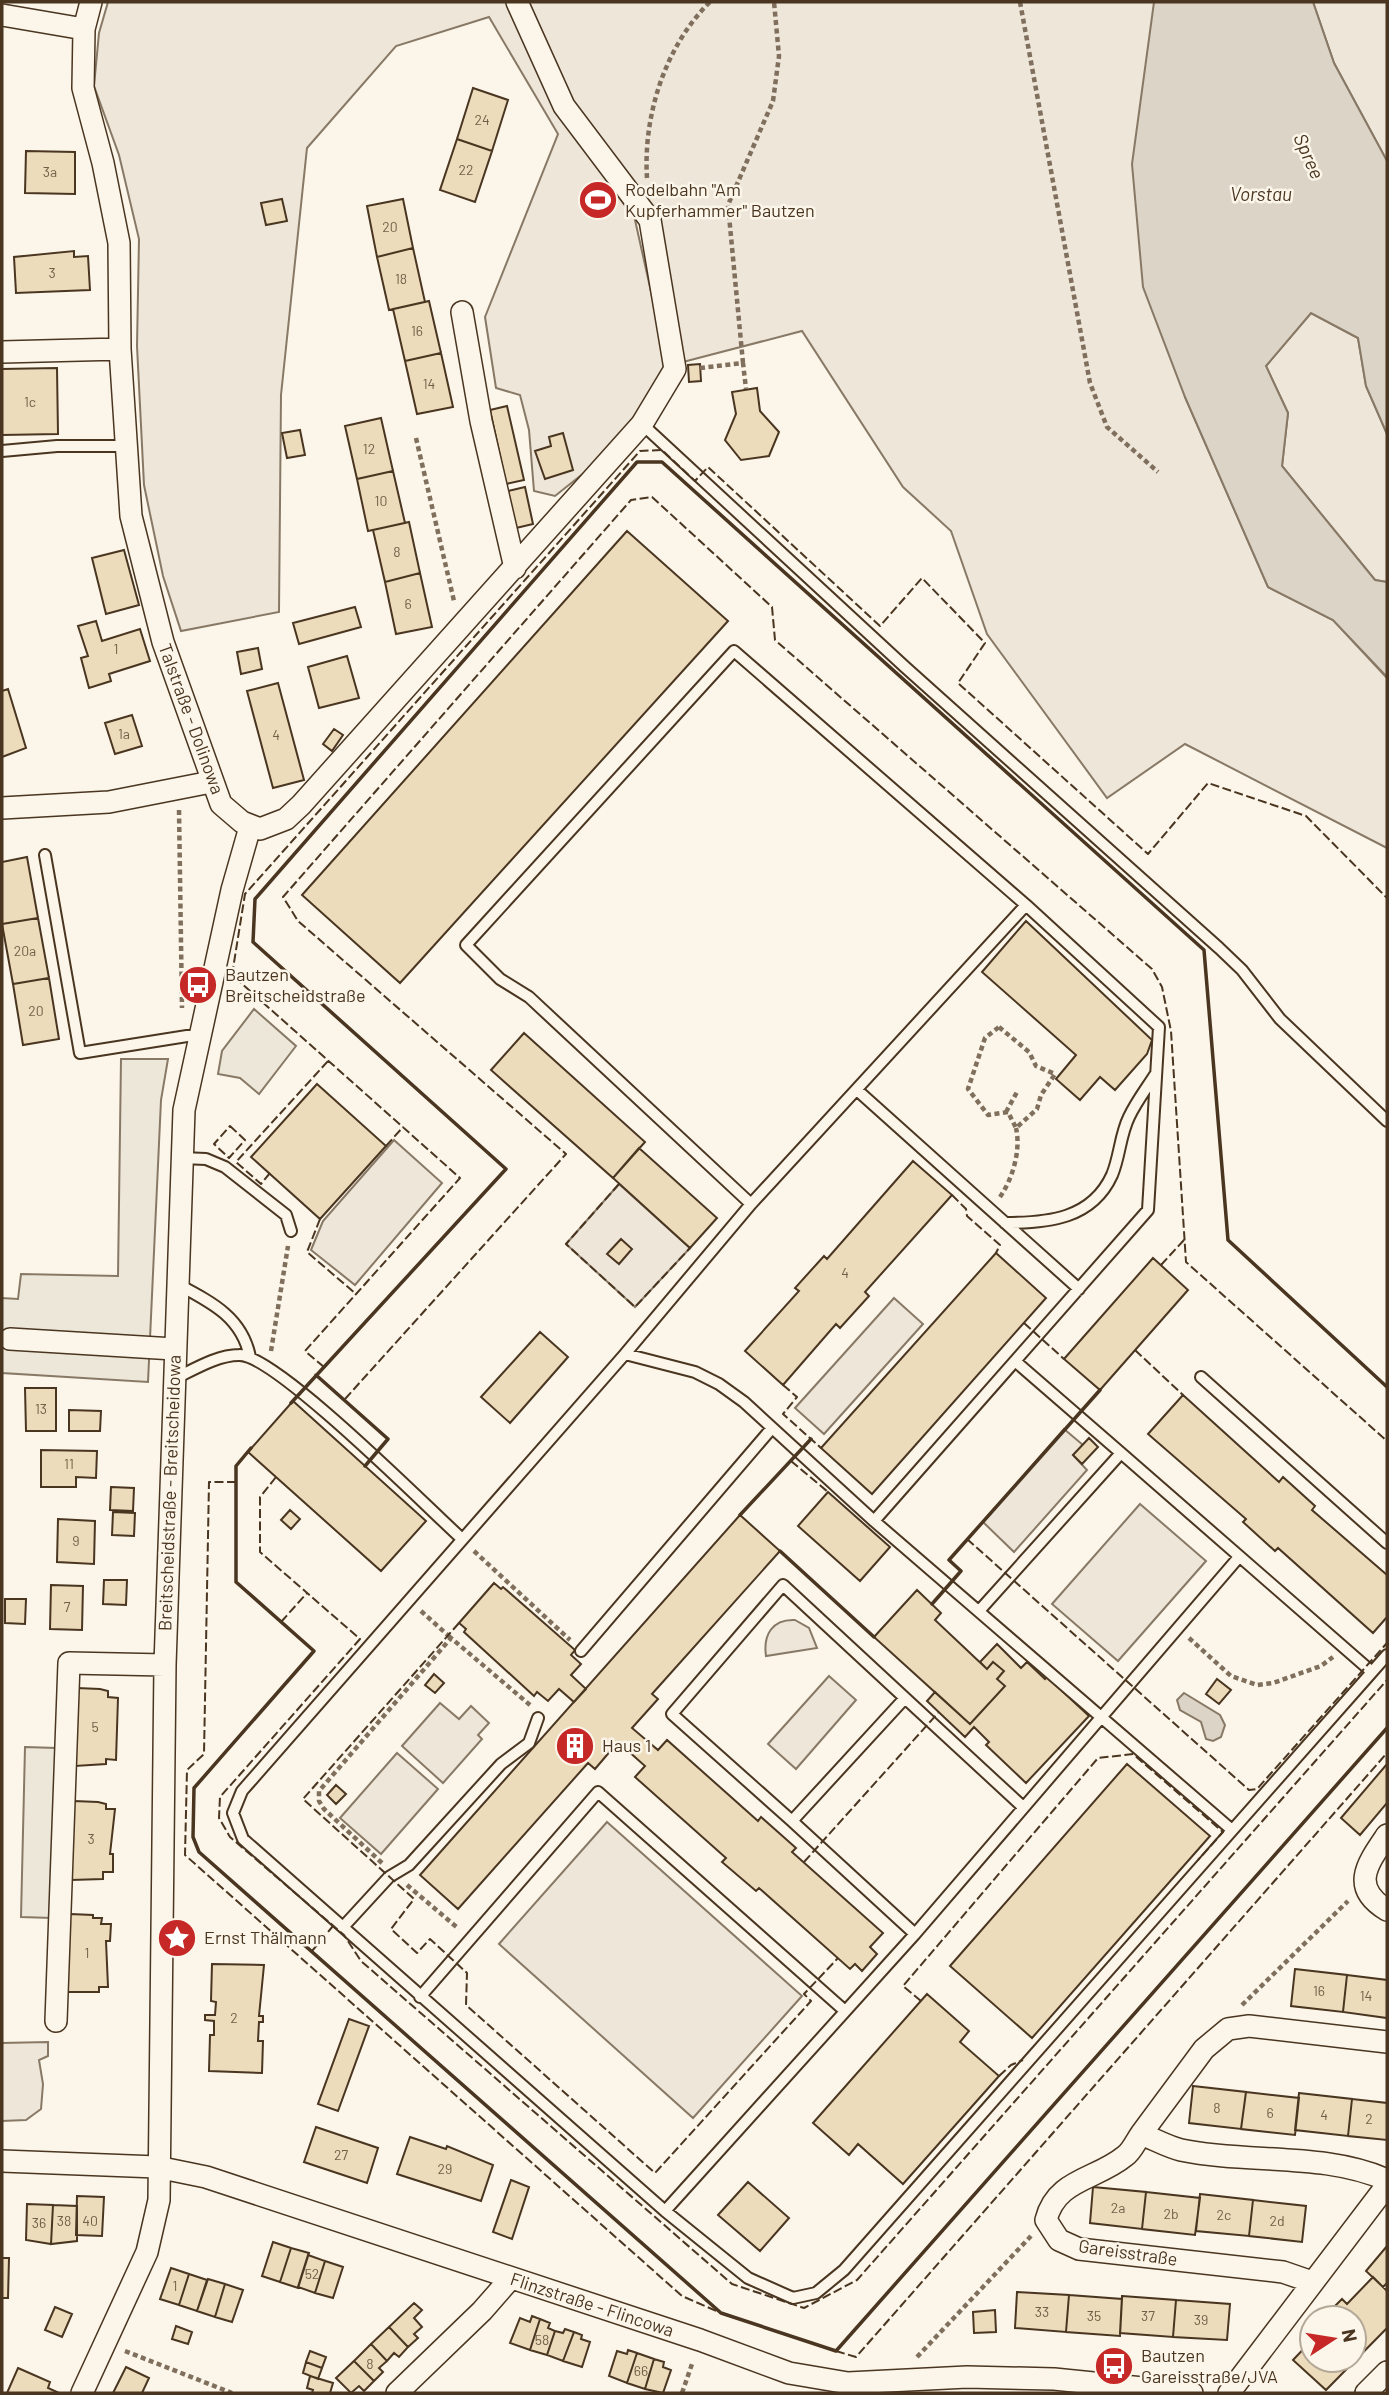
<svg xmlns="http://www.w3.org/2000/svg" width="1389" height="2395" viewBox="0 0 1389 2395" font-family="Barlow,sans-serif">
	<rect width="100%" height="100%" fill="#fbf6e9"/>
	<path fill="#ede6d9" stroke="#887966" stroke-width="2" d="M108,2H508L559,110L635,220L666,359L654,397L636,414L604,457L555,496L534,491L529,430L520,395L496,388L485,317L558,134L489,17L396,46L307,148L281,395L279,612L181,631L163,576L144,485L137,346L139,239L119,155L94,86L99,33Z
		M529,2H1154L1185,397L1268,587L1333,620L1387,678V848L1185,744L1107,798L987,634L951,531L903,487L802,331L683,362L658,215L573,101Z
		M1313,2H1387V161L1334,63Z
		M1311,313L1358,338L1366,386L1387,434V582L1375,580L1282,466L1288,413L1266,366Z
		M394,1140L442,1183L355,1285L311,1250L323,1221Z
		M619,1184L690,1248L635,1307L566,1244Z
		M894,1298L923,1324L824,1434L795,1408Z
		M1064,1429L1083,1445L1073,1455L1087,1470L1014,1552L983,1522Z
		M1140,1504L1206,1561L1118,1661L1052,1604Z
		M795,1620L809,1628L817,1648L766,1656C763,1635 772,1619 795,1620Z
		M829,1676L856,1700L796,1769L768,1744Z
		M440,1703L459,1719L471,1706L489,1723L478,1735L482,1739L443,1783L402,1746Z
		M397,1753L438,1789L381,1854L340,1818Z
		M607,1822L802,1996L693,2118L499,1944Z
		M48,2042V2056L39,2060L43,2084L41,2109L26,2120L2,2121V2043Z"/>
	<path fill="#ede7d9" stroke="#887966" stroke-width="2" d="M254,1009L296,1046L259,1094L240,1078L218,1074L222,1051Z
		M121,1059H168L161,1100L148,1382L2,1373V1298L18,1299L21,1274L118,1276Z
		M25,1747L56,1748L52,1918L21,1917Z"/>
	<path fill="#dcd4c6" stroke="#887966" stroke-width="2" d="M1154,2H1313L1334,63L1387,161V434L1366,386L1358,338L1311,313L1266,366L1288,413L1282,466L1375,580L1387,582V677L1333,620L1268,587L1185,397L1143,287L1132,164Z
		M1184,1693L1220,1715L1225,1725L1221,1737L1213,1741L1206,1739L1201,1722L1180,1710L1177,1700Z"/>
	<path fill="#ecdcbc" stroke="#4a3520" stroke-width="2" d="M473,88L508,100L492,151L457,139Z
		M457,139L492,151L475,202L440,190Z
		M26,151L75,152V194L25,193Z
		M282,199L287,221L266,225L261,203Z
		M403,199L413,248L377,257L367,206Z
		M413,248L425,302L389,310L377,257Z
		M74,251V257L88,256L90,290L16,293L14,257Z
		M429,301L441,353L405,361L393,309Z
		M441,353L453,407L417,414L405,361Z
		M700,364L701,381L689,382L688,365Z
		M57,368L58,434L2,435V369Z
		M757,388L760,411L779,432L769,456L741,460L725,440L736,414L732,392Z
		M507,406L524,480L506,484L490,410Z
		M381,418L393,471L357,479L345,426Z
		M300,430L305,455L287,458L282,433Z
		M563,433L573,470L545,479L535,451L551,446L549,437Z
		M393,471L405,523L368,531L357,479Z
		M525,487L533,524L516,528L508,491Z
		M409,522L420,573L385,582L373,530Z
		M627,531L728,621L400,983L302,895Z
		M124,550L139,605L106,614L92,558Z
		M420,573L432,627L396,634L385,582Z
		M355,607L361,627L299,644L293,623Z
		M96,621L102,641L140,629L150,661L109,674L111,681L89,688L81,658L88,656L78,626Z
		M258,648L262,669L241,674L237,652Z
		M347,656L359,698L319,708L308,667Z
		M278,683L304,780L273,788L247,691Z
		M8,689L26,748L2,757V691Z
		M132,715L142,746L115,754L105,723Z
		M334,729L343,735L332,751L323,744Z
		M27,857L38,918L2,924V862Z
		M38,918L49,978L13,984L2,924Z
		M1026,921L1152,1040L1147,1054L1115,1090L1100,1077L1080,1100L1056,1079L1076,1055L982,972Z
		M49,978L59,1039L23,1045L13,984Z
		M524,1033L645,1142L613,1178L491,1070Z
		M317,1084L386,1146L320,1219L251,1157Z
		M639,1148L717,1218L690,1248L613,1178Z
		M913,1161L952,1195L865,1292L869,1296L840,1328L836,1324L783,1385L745,1351L799,1291L795,1288L824,1256L827,1259Z
		M621,1239L632,1249L619,1264L607,1254Z
		M996,1253L1046,1298L872,1494L821,1448Z
		M1153,1258L1188,1290L1100,1390L1064,1359Z
		M540,1332L568,1357L510,1423L481,1397Z
		M25,1388H56V1431H26Z
		M1183,1395L1279,1482L1283,1477L1315,1506L1312,1510L1387,1575V1617L1373,1633L1278,1548L1275,1551L1243,1522L1246,1519L1148,1434Z
		M293,1401L426,1521L381,1571L248,1452Z
		M69,1410L101,1411L100,1431H69Z
		M1089,1438L1098,1447L1082,1464L1073,1455Z
		M41,1450L97,1451L96,1478L76,1477V1487H41Z
		M111,1487L134,1488L133,1511L110,1510Z
		M828,1492L890,1547L860,1581L798,1526Z
		M290,1510L300,1519L291,1529L281,1520Z
		M113,1512L135,1513L134,1536L112,1535Z
		M740,1515L780,1551L652,1694L658,1699L632,1728L658,1750L667,1740L758,1821L761,1817L796,1848L792,1852L883,1933L870,1947L877,1954L862,1971L855,1964L850,1969L759,1888L756,1891L722,1862L726,1858L635,1777L645,1766L618,1742L595,1769L588,1763L458,1909L420,1875Z
		M58,1519L95,1521L94,1564L57,1562Z
		M104,1580H127L126,1605L103,1604Z
		M494,1583L501,1589L503,1587L575,1650L571,1655L581,1664L571,1675L586,1689L574,1702L559,1689L548,1701L537,1692L534,1696L464,1632L466,1629L459,1623Z
		M51,1585L83,1586L82,1630L50,1629Z
		M917,1590L941,1613L935,1620L987,1669L993,1662L1004,1671L997,1679L1005,1686L970,1724L874,1637Z
		M5,1599H26L25,1624L5,1623Z
		M997,1644L1021,1668L1027,1662L1045,1679L1047,1677L1089,1716L1026,1783L986,1745L989,1742L974,1727L965,1737L927,1701L935,1692L970,1724L1005,1686L997,1679L1004,1671L993,1662L987,1669L980,1662Z
		M434,1674L444,1683L435,1693L425,1685Z
		M1217,1679L1231,1690L1219,1704L1206,1694Z
		M77,1688L100,1689L108,1691V1697L118,1698L116,1760L106,1759V1764L75,1766Z
		M1127,1764L1210,1836L1032,2038L950,1966Z
		M1387,1764V1803L1360,1835L1341,1818Z
		M336,1785L346,1794L336,1804L327,1795Z
		M74,1801L98,1802L106,1804V1809H115L110,1854H113V1872H103V1879L71,1880Z
		M70,1914L93,1915V1918H102L101,1924H111L110,1941H106L108,1987H99V1992H67Z
		M212,1964L264,1965L259,2016H263V2022H259L258,2041H263L262,2073L209,2071L210,2035H214V2021L205,2020V2015H215L216,2002L211,2001Z
		M1295,1969L1347,1975L1343,2012L1291,2006Z
		M1347,1975L1387,1980V2018L1343,2012Z
		M927,1994L969,2031L960,2042L999,2076L903,2184L858,2144L849,2155L813,2123Z
		M349,2019L369,2026L338,2111L318,2104Z
		M1193,2086L1246,2092L1241,2129L1189,2123Z
		M1246,2092L1299,2098L1295,2135L1241,2129Z
		M1299,2093L1352,2099L1348,2136L1295,2130Z
		M1352,2099L1387,2103V2140L1348,2136Z
		M316,2127L378,2148L367,2183L304,2162Z
		M410,2137L446,2149L447,2146L493,2165L481,2201L397,2174Z
		M511,2180L529,2187L512,2239L493,2232Z
		M748,2182L789,2218L760,2251L718,2215Z
		M1093,2187L1146,2192L1142,2229L1090,2223Z
		M1146,2192L1200,2198L1195,2235L1142,2229Z
		M1200,2194L1253,2200L1249,2236L1196,2231Z
		M77,2196L104,2197L102,2236L76,2235Z
		M1253,2200L1306,2206L1302,2242L1249,2236Z
		M27,2204L53,2205L51,2244L26,2240Z
		M53,2205L77,2206V2241L51,2244Z
		M273,2242L291,2248L280,2282L262,2276Z
		M1387,2246V2283L1383,2287L1366,2271Z
		M291,2248L309,2253L298,2288L280,2282Z
		M308,2255L325,2261L315,2293L298,2287Z
		M2,2258H9L8,2298H2Z
		M325,2261L343,2267L333,2298L315,2293Z
		M171,2268L189,2274L179,2305L160,2299Z
		M189,2274L207,2280L197,2311L179,2305Z
		M1373,2277L1387,2291V2328L1326,2390L1293,2360L1312,2340V2360H1354V2318L1326,2315L1342,2299L1347,2304Z
		M208,2279L225,2284L215,2317L197,2311Z
		M225,2284L243,2290L232,2322L215,2317Z
		M1017,2292L1069,2295L1066,2332L1015,2328Z
		M1069,2295L1122,2299L1120,2336L1066,2332Z
		M1122,2296L1176,2300L1173,2337L1120,2333Z
		M1176,2300L1230,2304L1227,2340L1173,2337Z
		M414,2303L422,2310L414,2318L422,2327L414,2334L418,2338L408,2347L389,2327Z
		M55,2307L72,2314L62,2337L45,2330Z
		M995,2310L996,2332L974,2333L973,2312Z
		M532,2316L540,2319L530,2350L510,2343L520,2318L530,2322Z
		M540,2319L550,2323L548,2328L555,2331L547,2355L530,2350Z
		M176,2326L192,2332L188,2344L172,2339Z
		M389,2327L408,2347L399,2357L394,2353L387,2361L371,2344Z
		M565,2329L574,2332L563,2361L547,2355L555,2331L563,2333Z
		M574,2332L582,2335L581,2339L590,2342L582,2367L563,2361Z
		M371,2344L387,2361L379,2368L383,2372L374,2381L354,2361Z
		M628,2350L637,2353L627,2383L609,2376L617,2351L627,2354Z
		M310,2351L326,2357L322,2368L306,2362Z
		M637,2353L654,2359L645,2389L627,2383Z
		M654,2359L664,2362L663,2367L671,2370L663,2393L645,2389Z
		M354,2361L374,2381L364,2391L359,2386L351,2393L336,2378Z
		M306,2362L322,2368L318,2379L303,2373Z
		M126,2367L149,2378L142,2393H113Z
		M18,2368L50,2382L48,2388L59,2393H7Z
		M310,2376L333,2383L330,2393H312L313,2390L307,2388Z"/>
	<g fill="none" stroke-linecap="round" stroke-linejoin="round">
		<g stroke="#4a3520" stroke-width="14">
			<path id="lane" d="M642,424L905,667L1219,948L1242,970L1280,1019L1387,1121
				M2,451L57,446H126
				M45,855L80,1053L187,1036H202
				M857,1090L1079,1289
				M182,1158L206,1159L225,1167L286,1215L291,1231
				M751,1204L529,997L500,979L466,945L734,651L1026,905
				M1005,1223C1048,1223 1092,1219 1112,1175C1120,1156 1120,1135 1129,1117C1136,1102 1146,1089 1155,1075
				M177,1284C211,1302 242,1317 250,1357
				M625,1354L751,1204L1026,905L1159,1027L1148,1210L874,1521
				M1015,1361L1121,1453
				M1201,1377L1387,1543
				M174,1379C193,1370 217,1355 239,1355C275,1354 427,1507 461,1538
				M979,1611L1121,1453L1372,1672L844,2270L816,2293L793,2298L748,2278L665,2211L243,1839L233,1813L242,1791L625,1354L695,1372L719,1384L744,1402L874,1521L1232,1830
				M581,1651L772,1428
				M1372,1672L1387,1655
				M792,1821L672,1714L783,1585L905,1698
				M344,1926L389,1877L409,1865L501,1764L529,1743L538,1718
				M915,1934L792,1821L905,1698L1023,1807
				M420,1997L598,1792L845,2011
				M665,2211L915,1934L1239,1557"/>
		</g>
		<g stroke="#4a3520" stroke-width="24">
			<path id="street" d="M91,2L84,29L83,88L103,163L119,243L120,349L131,516L163,642L221,804L242,822L260,829L286,819L301,805L642,424L675,369L650,220L564,106L517,2
				M2,15L84,29
				M462,312L481,421L515,568
				M2,352L120,349
				M2,808L109,802L211,782
				M10,1339L174,1349
				M1387,1835C1368,1863 1349,1887 1387,1910
				M56,2021L69,1663L165,1665
				M1141,2134L1204,2049L1228,2029L1249,2026L1387,2042
				M2,2161L157,2167L206,2177L700,2340L789,2373L848,2383L967,2377L1054,2379L1192,2393
				M1312,2282L1283,2272L1079,2249L1059,2240L1046,2220C1056,2179 1096,2180 1125,2156C1132,2151 1136,2141 1141,2134C1154,2139 1168,2147 1181,2150C1248,2164 1324,2152 1387,2180
				M82,2393L147,2252L159,2200L165,1665L184,1110L232,890L250,827
				M397,2393L482,2311L510,2279
				M1229,2393L1387,2185
				M1366,2393L1387,2372"/>
		</g>
		<path stroke="#7f6f5c" stroke-width="4.5" stroke-dasharray="5 3.5" stroke-linecap="butt" d="M1020,2L1090,383L1107,427L1158,472
			M647,178C643,116 665,46 710,2
			M743,363L728,205L773,101L779,56L774,2
			M700,368L743,363L746,389
			M416,438L454,601
			M179,810L182,1008
			M999,1027L1029,1052L1036,1066L1055,1074L1041,1095L1037,1109L1016,1128L1008,1112L988,1115L968,1089L985,1038Z
			M1006,1112L1017,1092
			M1000,1197C1013,1178 1021,1150 1016,1128
			M271,1351L288,1246
			M474,1551L570,1640
			M421,1611L451,1638
			M1189,1638L1231,1676L1257,1685L1273,1683L1321,1666L1333,1657
			M382,1863L324,1809L319,1801V1791L451,1638L530,1705
			M407,1885L459,1929
			M1242,2005L1348,1901
			M125,2351L232,2393
			M917,2357L1031,2236
			M682,2393L693,2361"/>
		<use href="#lane" stroke="#fbf6e9" stroke-width="10"/>
		<use href="#street" stroke="#fbf6e9" stroke-width="21"/>
		<path stroke="#4a3520" stroke-width="2" stroke-dasharray="9 3.5" stroke-linecap="butt" d="M230,1126L245,1140L229,1158L214,1144Z
			M386,1146L403,1127
			M270,1173L261,1184L236,1162L328,1061
			M619,1184L566,1244L635,1307L690,1248
			M952,1195L966,1209L967,1216L1000,1245L996,1253
			M320,1219L307,1252L356,1294
			M1161,1265L1184,1240
			M1024,1323L1064,1359
			M1135,1350L1183,1395
			M324,1367L305,1351L460,1178L232,975L245,894L640,451L662,450L695,481L708,467L880,626L922,578L985,643L958,683L1148,854L1208,783L1306,816L1387,898
			M783,1385L797,1397L783,1414L821,1448
			M345,1399L566,1154L298,921L283,897L631,500L652,497L772,607L775,640L1152,969L1162,987L1171,1031L1186,1262L1387,1441
			M791,1461L828,1492
			M276,1477L260,1497V1552L360,1639L220,1797L219,1818L230,1837L344,1935L361,1961L732,2284L804,2308L857,2280L1387,1680
			M236,1482H209L204,1754L187,1770L185,1855L682,2296L721,2313
			M967,1539L1249,1790L1257,1789L1387,1643
			M281,1622L307,1593
			M459,1623L303,1799L414,1899L391,1929L417,1953L430,1939L467,1973L466,2005L655,2173L811,2001L804,1994L838,1958
			M804,1862L938,1713
			M312,1951L333,1926
			M921,2001L903,1986L1098,1758L1133,1754L1223,1832L1198,1860
			M999,2076L1011,2065L1023,2060
			M836,2351L856,2357L1387,1753"/>
		<path stroke="#4a3520" stroke-width="3.5" d="M316,1375L388,1439L365,1466
			M291,1403L506,1169L253,942L255,899L637,462H662L1204,950L1228,1240L1387,1387
			M251,1448L236,1466V1582L314,1651L194,1788L193,1837L199,1852L721,2313L836,2351L1387,1728
			M740,1515L811,1439
			M780,1551L874,1637
			M932,1604L961,1571L949,1560L1100,1390"/>
	</g>
	<defs>
		<g id="stadium-disc" transform="scale(2.0125)"><circle r="9.5" fill="#c62828" stroke="#fbf6e9"/><path d="M0-5a6.5 5 0 1 0 0 10a6.5 5 0 1 0 0-10ZM-3.5-1.8h7v3.6h-7Z" fill="#fff"/></g>
		<g id="bus-disc" transform="scale(2.0125)"><circle r="9.5" fill="#c62828" stroke="#fbf6e9"/><path d="M-5-6H5V4H4V6H2V4H-2V6H-4V4H-5ZM-3.5-4V0h7V-4ZM-3.5 1.2v1.5H-2V1.2ZM2 1.2v1.5H3.5V1.2Z" fill="#fff"/></g>
		<g id="building-disc" transform="scale(2.0125)"><circle r="9.5" fill="#c62828" stroke="#fbf6e9"/><path d="M-4-6H4V6H1V3H-1V6H-4ZM-2.5-4.3h1.7v1.8h-1.7ZM.8-4.3h1.7v1.8H.8ZM-2.5-1h1.7V.8h-1.7ZM.8-1h1.7V.8H.8Z" fill="#fff"/></g>
		<g id="sight-disc" transform="scale(2.0125)"><circle r="9.5" fill="#c62828" stroke="#fbf6e9"/><path d="M0-6L1.8-2.2L6-1.7L2.9 1.2L3.7 5.4L0 3.3L-3.7 5.4L-2.9 1.2L-6-1.7L-1.8-2.2Z" fill="#fff"/></g>
	</defs>
	<g fill-rule="evenodd">
		<use href="#stadium-disc" x="598" y="200"/>
		<use href="#bus-disc" x="198" y="985"/>
		<use href="#building-disc" x="575" y="1746"/>
		<use href="#sight-disc" x="177" y="1938"/>
		<use href="#bus-disc" x="1114" y="2366"/>
	</g>
	<g text-anchor="middle" stroke-width="5" stroke-linejoin="round" paint-order="stroke">
		<g font-size="14" fill="#725f47">
			<text x="482" y="125">24</text>
			<text x="466" y="175">22</text>
			<text x="50" y="177">3a</text>
			<text x="390" y="232">20</text>
			<text x="52" y="278">3</text>
			<text x="401" y="284">18</text>
			<text x="417" y="336">16</text>
			<text x="429" y="389">14</text>
			<text x="30" y="407">1c</text>
			<text x="369" y="454">12</text>
			<text x="381" y="506">10</text>
			<text x="397" y="557">8</text>
			<text x="408" y="609">6</text>
			<text x="116" y="654">1</text>
			<text x="124" y="739">1a</text>
			<text x="276" y="740">4</text>
			<text x="25" y="956">20a</text>
			<text x="36" y="1016">20</text>
			<text x="845" y="1278">4</text>
			<text x="41" y="1414">13</text>
			<text x="69" y="1469">11</text>
			<text x="76" y="1546">9</text>
			<text x="67" y="1612">7</text>
			<text x="95" y="1732">5</text>
			<text x="91" y="1844">3</text>
			<text x="87" y="1958">1</text>
			<text x="1319" y="1996">16</text>
			<text x="1366" y="2001">14</text>
			<text x="234" y="2023">2</text>
			<text x="1217" y="2113">8</text>
			<text x="1270" y="2118">6</text>
			<text x="1324" y="2120">4</text>
			<text x="1369" y="2124">2</text>
			<text x="341" y="2160">27</text>
			<text x="445" y="2174">29</text>
			<text x="1118" y="2213">2a</text>
			<text x="1171" y="2219">2b</text>
			<text x="1224" y="2220">2c</text>
			<text x="64" y="2226">38</text>
			<text x="90" y="2226">40</text>
			<text x="1277" y="2226">2d</text>
			<text x="39" y="2228">36</text>
			<text x="312" y="2279">52</text>
			<text x="175" y="2291">1</text>
			<text x="1042" y="2317">33</text>
			<text x="1094" y="2321">35</text>
			<text x="1148" y="2321">37</text>
			<text x="1201" y="2325">39</text>
			<text x="542" y="2345">58</text>
			<text x="370" y="2369">8</text>
			<text x="641" y="2376">66</text>
		</g>
		<g font-size="18" fill="#4a3520" stroke="#fbf6e9" text-anchor="start">
			<text x="625" y="196">Rodelbahn "Am<tspan x="625" dy="21">Kupferhammer" Bautzen</tspan></text>
			<text x="225" y="981">Bautzen<tspan x="225" dy="21">Breitscheidstraße</tspan></text>
			<text x="602" y="1752">Haus 1</text>
			<text x="204" y="1944">Ernst Thälmann</text>
			<text x="1141" y="2362">Bautzen<tspan x="1141" dy="21">Gareisstraße/JVA</tspan></text>
		</g>
		<g font-size="18" fill="#4a3520" stroke="#fbf6e9">
			<text transform="translate(191 719) rotate(70)" y="6">Talstraße - Dolinowa</text>
			<text transform="translate(170 1493) rotate(-88)" y="6">Breitscheidstraße - Breitscheidowa</text>
			<text transform="translate(1128 2253) rotate(8)" y="6">Gareisstraße</text>
			<text transform="translate(592 2305) rotate(18)" y="6">Flinzstraße - Flincowa</text>
		</g>
		<g font-size="19" font-style="italic" fill="#4a3520" stroke="#fbf6e9">
			<text transform="translate(1309 156) rotate(66)" y="7">Spree</text>
			<text x="1261" y="201">Vorstau</text>
		</g>
	</g>
	<rect width="1389" height="2395" fill="none" stroke="#4a3520" stroke-width="7"/>
	<g transform="translate(1333 2339) rotate(78)"><circle r="33" fill="#fbf6e9" stroke="#b4a999" stroke-width="2"/>
	<path d="M0-5L12 26L0 18L-12 26Z" fill="#c62828"/>
	<text y="-10" font-size="19" font-weight="bold" text-anchor="middle" fill="#4a3520">N</text>
	</g>
</svg>
